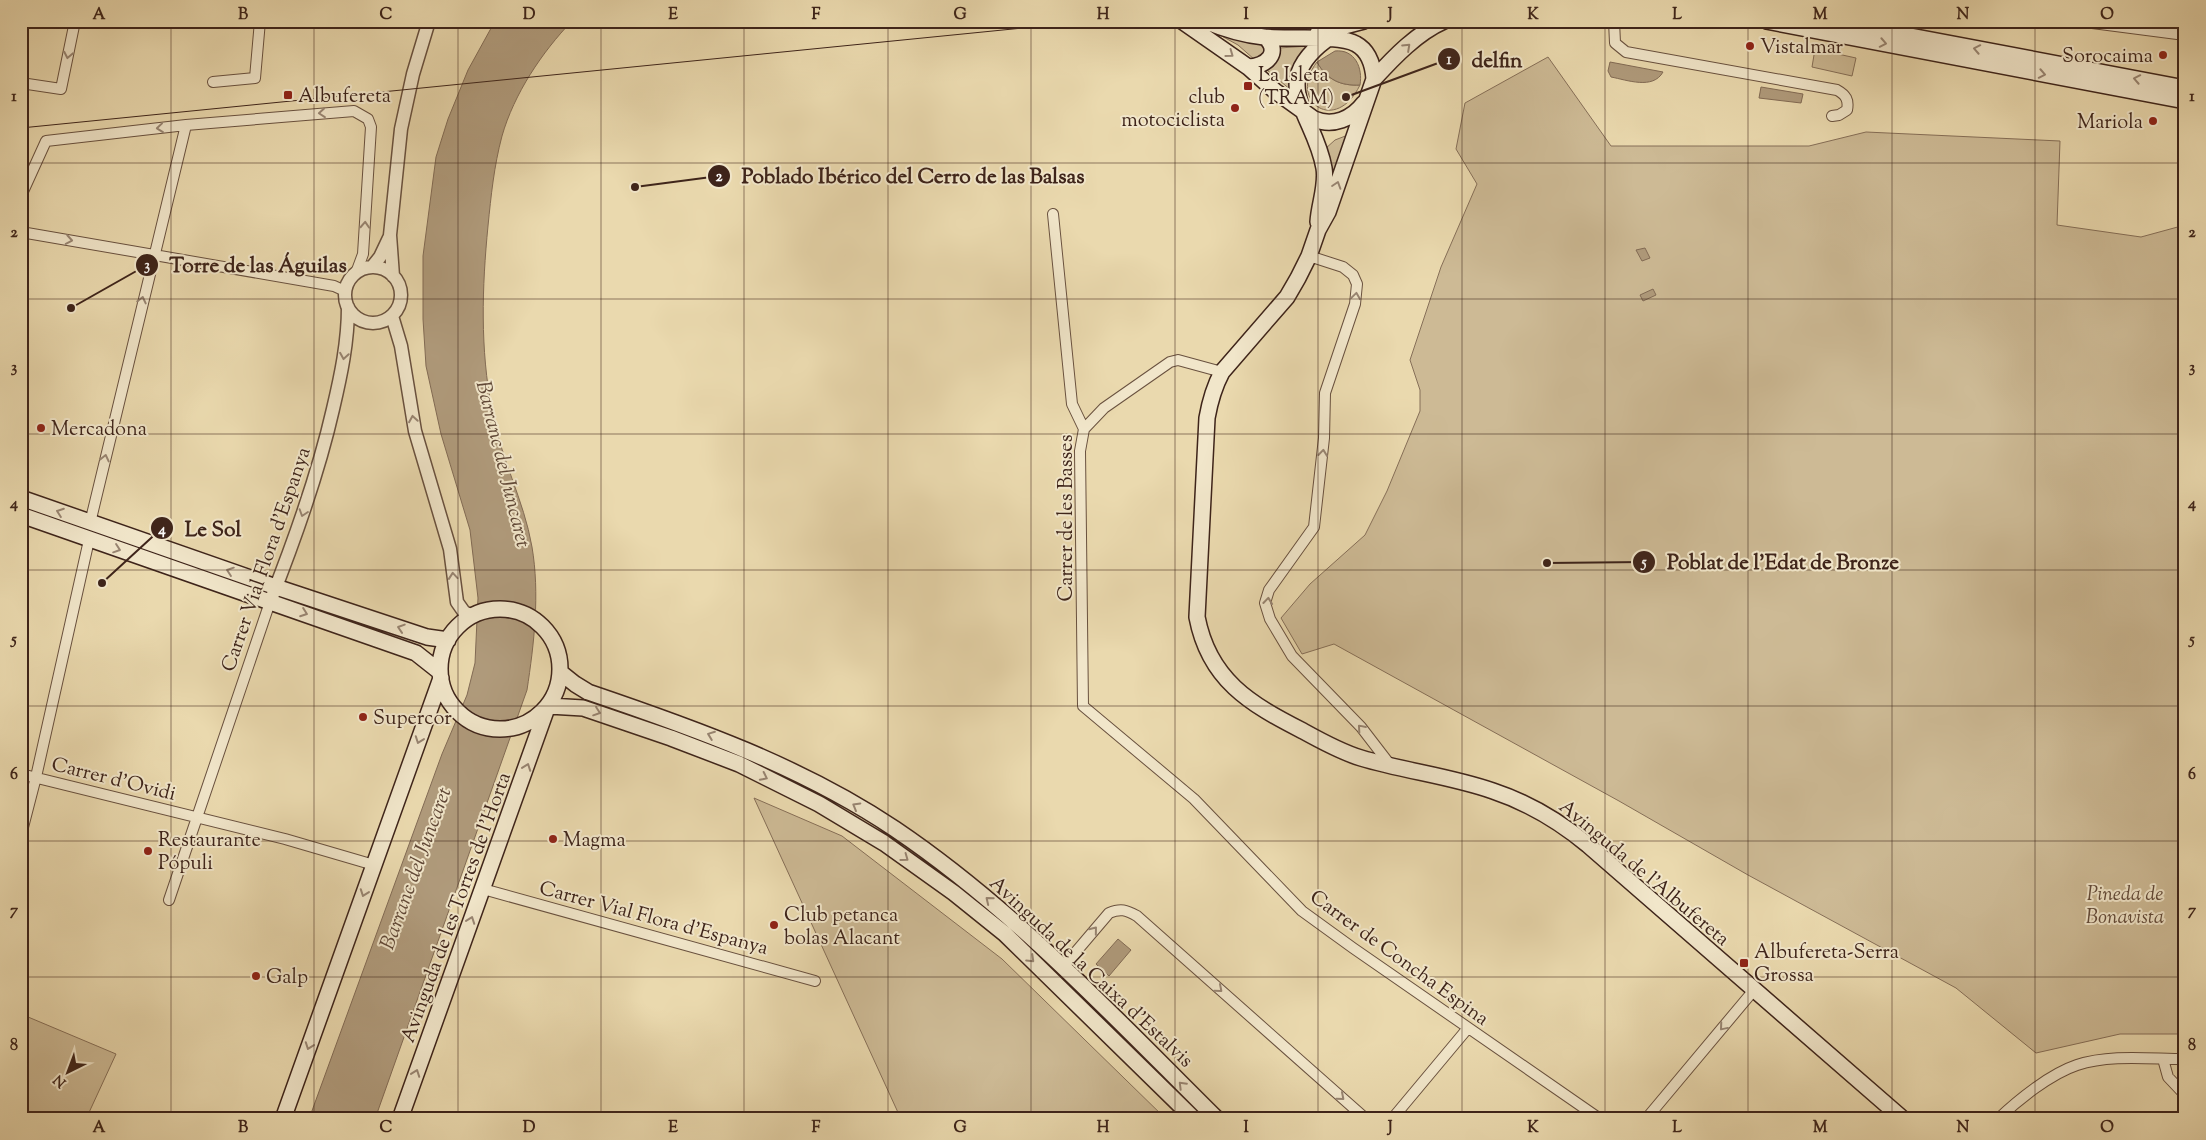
<svg xmlns="http://www.w3.org/2000/svg" width="2206" height="1140" viewBox="0 0 2206 1140" font-family="'Sorts Mill Goudy',serif">
	<rect width="100%" height="100%" fill="#ead9ae"/>
	<filter id="stains"><feTurbulence type="fractalNoise" baseFrequency=".004" numOctaves="4"/><feColorMatrix values="0 0 0 0 .2 0 0 0 0 .09 0 0 0 0 .02 0 0 0 .5 -.17"/></filter>
	<radialGradient id="worn" r=".72"><stop offset=".6" stop-color="#630" stop-opacity="0"/><stop offset="1" stop-color="#630" stop-opacity=".3"/></radialGradient>
	<path fill="#cdba95" stroke="#866f58" d="M1218,34L1261,45L1266,51L1265,55L1255,60L1238,45Z
		M1309,46L1292,91L1267,70L1273,62L1279,48Z
		M1815,49L1856,58L1852,76L1812,67Z
		M1548,57L1611,146H1809L1866,132L2060,141L2057,225L2141,237L2185,225V1034H2120L2036,1053L1956,988L1748,875L1619,801L1334,644L1302,654L1281,618L1310,584L1365,535L1387,491L1420,411V390L1410,360L1441,267L1477,184L1456,149L1465,103Z
		M1317,62C1327,80 1341,86 1360,85C1335,136 1287,100 1317,62Z
		M1348,135L1333,178H1329L1325,149L1335,140Z
		M754,798L842,836L1002,959L1166,1119H901Z
		M21,1014L116,1054L86,1119H21Z"/>
	<path fill="#b09b7c" stroke="#826b55" d="M495,21H572C542,52 514,94 502,136C494,166 491,196 488,226C482,287 480,349 492,410C500,457 524,500 532,547C540,594 534,644 527,690L375,1119H309L442,754L467,695L475,663L478,598L470,530L441,434L426,366L423,319V256L436,157L448,119L468,70Z
		M1335,51C1355,49 1363,68 1360,85C1341,86 1327,80 1317,62Z
		M1610,62L1663,72C1653,90 1627,80 1611,77L1608,71Z
		M1761,87L1803,94L1801,103L1759,98Z
		M1645,248L1650,258L1642,261L1636,250Z
		M1653,289L1656,295L1643,301L1640,295Z
		M1118,939L1131,950L1109,976L1096,964Z"/>
	<g fill="none" stroke-linecap="round" stroke-linejoin="round">
		<g stroke="#69513f" stroke-width="12">
			<path id="minor" d="M1614,21L1615,43L1626,52L1837,90C1846,95 1849,100 1847,110L1839,115L1832,116
				M2077,21L2185,35
				M213,82L255,78L260,21
				M21,83L61,89L75,21
				M21,196L46,141L186,125L354,111L368,119L371,127L363,254L356,273
				M1053,214L1072,404L1084,429L1080,451L1083,706L1194,799L1302,911L1353,948L1600,1119
				M21,232L334,286L345,291
				M1309,256L1343,267L1353,275L1357,284L1355,304L1325,393L1324,438L1314,527L1269,590L1265,603L1270,619L1292,656L1361,727L1391,766
				M1084,429L1104,408L1170,362L1178,360L1222,372
				M90,523L186,125
				M21,774L285,839L374,865
				M21,835L36,777L89,540
				M483,889L815,981
				M169,900L270,602
				M1063,967L1109,913C1121,908 1126,910 1137,916L1366,1119
				M2163,1059L2168,1077L2185,1095
				M1392,1119L1468,1028
				M1646,1119L1754,990
				M1998,1119C2018,1100 2050,1074 2077,1065C2110,1054 2150,1059 2185,1059"/>
		</g>
		<g stroke="#69513f" stroke-width="15">
			<path id="tertiary" d="M372,267L380,257L389,238
				M345 295a28 28 0 1 1 56 0a28 28 0 1 1-56 0Z
				M393,276L390,235L401,129L413,74L429,21
				M392,316L401,346L415,431L450,549L457,602L464,612L473,616
				M270,602C295,539 318,475 333,409C341,375 348,342 348,307"/>
		</g>
		<g stroke="#3e241a" stroke-width="18">
			<path id="secondary" d="M1182,21L1248,67L1275,91L1314,119C1333,127 1352,119 1364,103
				M1205,21C1224,29 1244,35 1264,37C1287,40 1339,34 1356,44C1369,51 1373,65 1374,79L1328,212L1318,230L1309,256L1298,278L1287,297L1222,372C1214,387 1210,401 1207,418L1197,617C1209,680 1250,704 1303,731C1321,741 1341,752 1361,758C1404,771 1450,776 1493,791C1529,803 1559,821 1588,845L1903,1119
				M1766,21L2185,101
				M1831,21L2185,88
				M1318,33L1364,21
				M1248,67C1266,67 1282,52 1265,37
				M1374,79C1394,57 1417,33 1444,21
				M1318,222C1319,204 1327,186 1324,168C1315,115 1267,84 1326,40
				M21,498L276,587L427,637L448,640
				M21,515L416,653L440,672
				M440 669a60 60 0 1 1 120 0a60 60 0 1 1-120 0Z
				M560,672L575,684L588,692C694,728 801,766 895,829C1015,910 1114,1017 1217,1119
				M549,706L583,708L671,738L739,764L819,804L884,843L954,893L1005,934L1194,1119
				M283,1119L441,678
				M400,1119L547,708"/>
		</g>
		<use href="#minor" stroke="#f1e6ca" stroke-width="10"/>
		<use href="#tertiary" stroke="#f1e6ca" stroke-width="12"/>
		<use href="#secondary" stroke="#f1e6ca" stroke-width="15"/>
		<path stroke="#3e241a" stroke-width="1" d="M21,128L1093,21"/>
	</g>
	<defs><path id="oneway-chevron" d="M-2-3.5L2.5 0L-2 3.5" fill="none" stroke-width="1.6" stroke-linecap="round" stroke-linejoin="round" transform="scale(1.25)"/></defs>
	<g stroke="#988572">
		<use href="#oneway-chevron" transform="translate(1883 43) rotate(11)"/>
		<use href="#oneway-chevron" transform="translate(1407 47) rotate(-43)"/>
		<use href="#oneway-chevron" transform="translate(1977 49) rotate(-169)"/>
		<use href="#oneway-chevron" transform="translate(1230 54) rotate(36)"/>
		<use href="#oneway-chevron" transform="translate(68 55) rotate(101)"/>
		<use href="#oneway-chevron" transform="translate(2042 74) rotate(11)"/>
		<use href="#oneway-chevron" transform="translate(2137 79) rotate(-169)"/>
		<use href="#oneway-chevron" transform="translate(322 113) rotate(175)"/>
		<use href="#oneway-chevron" transform="translate(160 128) rotate(174)"/>
		<use href="#oneway-chevron" transform="translate(1337 185) rotate(-72)"/>
		<use href="#oneway-chevron" transform="translate(365 225) rotate(-87)"/>
		<use href="#oneway-chevron" transform="translate(69 240) rotate(10)"/>
		<use href="#oneway-chevron" transform="translate(1356 296) rotate(-82)"/>
		<use href="#oneway-chevron" transform="translate(142 300) rotate(-77)"/>
		<use href="#oneway-chevron" transform="translate(344 356) rotate(99)"/>
		<use href="#oneway-chevron" transform="translate(413 419) rotate(-99)"/>
		<use href="#oneway-chevron" transform="translate(1323 453) rotate(-84)"/>
		<use href="#oneway-chevron" transform="translate(105 458) rotate(-77)"/>
		<use href="#oneway-chevron" transform="translate(60 512) rotate(-160)"/>
		<use href="#oneway-chevron" transform="translate(303 513) rotate(108)"/>
		<use href="#oneway-chevron" transform="translate(117 549) rotate(19)"/>
		<use href="#oneway-chevron" transform="translate(230 571) rotate(-161)"/>
		<use href="#oneway-chevron" transform="translate(453 576) rotate(-95)"/>
		<use href="#oneway-chevron" transform="translate(1268 601) rotate(-84)"/>
		<use href="#oneway-chevron" transform="translate(304 613) rotate(20)"/>
		<use href="#oneway-chevron" transform="translate(401 628) rotate(-162)"/>
		<use href="#oneway-chevron" transform="translate(597 712) rotate(19)"/>
		<use href="#oneway-chevron" transform="translate(1361 728) rotate(-131)"/>
		<use href="#oneway-chevron" transform="translate(711 735) rotate(-159)"/>
		<use href="#oneway-chevron" transform="translate(419 740) rotate(110)"/>
		<use href="#oneway-chevron" transform="translate(527 767) rotate(-70)"/>
		<use href="#oneway-chevron" transform="translate(764 777) rotate(26)"/>
		<use href="#oneway-chevron" transform="translate(856 806) rotate(-150)"/>
		<use href="#oneway-chevron" transform="translate(905 858) rotate(36)"/>
		<use href="#oneway-chevron" transform="translate(364 893) rotate(110)"/>
		<use href="#oneway-chevron" transform="translate(989 900) rotate(-141)"/>
		<use href="#oneway-chevron" transform="translate(471 920) rotate(-70)"/>
		<use href="#oneway-chevron" transform="translate(1094 930) rotate(-51)"/>
		<use href="#oneway-chevron" transform="translate(1031 959) rotate(44)"/>
		<use href="#oneway-chevron" transform="translate(1219 989) rotate(41)"/>
		<use href="#oneway-chevron" transform="translate(1723 1027) rotate(130)"/>
		<use href="#oneway-chevron" transform="translate(309 1046) rotate(110)"/>
		<use href="#oneway-chevron" transform="translate(416 1073) rotate(-70)"/>
		<use href="#oneway-chevron" transform="translate(1182 1085) rotate(-135)"/>
		<use href="#oneway-chevron" transform="translate(1341 1097) rotate(41)"/>
	</g>
	<path fill="none" stroke="#3e241a" stroke-width="1" stroke-opacity="0.55" d="M171,21V1119M314,21V1119M458,21V1119M601,21V1119M744,21V1119M888,21V1119M1031,21V1119M1175,21V1119M1318,21V1119M1462,21V1119M1605,21V1119M1748,21V1119M1892,21V1119M2035,21V1119M21,163H2185M21,299H2185M21,434H2185M21,570H2185M21,706H2185M21,841H2185M21,977H2185"/>
	<g fill="#8f2418" stroke="#f1e6ca" stroke-width="2">
		<circle cx="1750" cy="46" r="5"/>
		<circle cx="2163" cy="55" r="5"/>
		<rect x="1243" y="81" width="10" height="10" rx="2.5"/>
		<rect x="283" y="90" width="10" height="10" rx="2.5"/>
		<circle cx="1235" cy="108" r="5"/>
		<circle cx="2153" cy="121" r="5"/>
		<circle cx="41" cy="428" r="5"/>
		<circle cx="363" cy="717" r="5"/>
		<circle cx="553" cy="839" r="5"/>
		<circle cx="148" cy="851" r="5"/>
		<circle cx="774" cy="925" r="5"/>
		<rect x="1739" y="958" width="10" height="10" rx="2.5"/>
		<circle cx="256" cy="976" r="5"/>
	</g>
	<g text-anchor="middle" stroke-width="4" stroke-linejoin="round" paint-order="stroke">
		<g font-size="20" fill="#3e241a" stroke="#f1e6ca" text-anchor="start">
			<text x="1760" y="53">Vistalmar</text>
			<text x="2153" y="62" text-anchor="end">Sorocaima</text>
			<text x="1258" y="81">La Isleta<tspan x="1258" dy="23">(TRAM)</tspan></text>
			<text x="298" y="102">Albufereta</text>
			<text x="1225" y="103" text-anchor="end">club<tspan x="1225" dy="23">motociclista</tspan></text>
			<text x="2143" y="128" text-anchor="end">Mariola</text>
			<text x="51" y="435">Mercadona</text>
			<text x="373" y="724">Supercor</text>
			<text x="158" y="846">Restaurante<tspan x="158" dy="23">Pópuli</tspan></text>
			<text x="563" y="846">Magma</text>
			<text x="784" y="921">Club petanca<tspan x="784" dy="23">bolas Alacant</tspan></text>
			<text x="1754" y="958">Albufereta-Serra<tspan x="1754" dy="23">Grossa</tspan></text>
			<text x="266" y="983">Galp</text>
		</g>
		<g font-size="20" fill="#3e241a" stroke="#f1e6ca">
			<text transform="translate(1065 518) rotate(-90)" y="7">Carrer de les Basses</text>
			<text transform="translate(265 559) rotate(-71)" y="7">Carrer Vial Flora d'Espanya</text>
			<text transform="translate(114 778) rotate(14)" y="7">Carrer d'Ovidi</text>
			<text transform="translate(1645 872) rotate(40)" y="7">Avinguda de l'Albufereta</text>
			<text transform="translate(455 907) rotate(-70)" y="7">Avinguda de les Torres de l'Horta</text>
			<text transform="translate(654 917) rotate(15)" y="7">Carrer Vial Flora d'Espanya</text>
			<text transform="translate(1400 957) rotate(36)" y="7">Carrer de Concha Espina</text>
			<text transform="translate(1092 971) rotate(43)" y="7">Avinguda de la Caixa d'Estalvis</text>
		</g>
		<g font-size="20" font-style="italic" fill="#624a39" stroke="#f1e6ca">
			<text x="2125" y="900">Pineda de<tspan x="2125" dy="23">Bonavista</tspan></text>
		</g>
		<g font-size="21" font-style="italic" fill="#604837" stroke="#f1e6ca">
			<text transform="translate(504 464) rotate(76)" y="7">Barranc del Juncaret</text>
			<text transform="translate(415 868) rotate(-70)" y="7">Barranc del Juncaret</text>
		</g>
	</g>
	<path fill="none" stroke="#3e241a" stroke-width="2" d="M1346 97L1449 59M635 187L719 176M71 308L147 265M102 583L162 528M1547 563L1644 562"/>
	<g fill="#3e241a" stroke="#f1e6ca" stroke-width="2">
		<circle cx="1346" cy="97" r="5"/>
		<circle cx="635" cy="187" r="5"/>
		<circle cx="71" cy="308" r="5"/>
		<circle cx="102" cy="583" r="5"/>
		<circle cx="1547" cy="563" r="5"/>
		<circle cx="1449" cy="59" r="12"/>
		<circle cx="719" cy="176" r="12"/>
		<circle cx="147" cy="265" r="12"/>
		<circle cx="162" cy="528" r="12"/>
		<circle cx="1644" cy="562" r="12"/>
	</g>
	<g font-size="15" text-anchor="middle" font-weight="bold" fill="#fff">
		<text x="1449" y="64">1</text>
		<text x="719" y="181">2</text>
		<text x="147" y="270">3</text>
		<text x="162" y="534">4</text>
		<text x="1644" y="567">5</text>
	</g>
	<g font-size="21" text-anchor="middle" font-weight="bold" fill="#3e241a" stroke="#f1e6ca" stroke-width="4" stroke-linejoin="round" paint-order="stroke">
		<text x="1497" y="67">delfin</text>
		<text x="913" y="183">Poblado Ibérico del Cerro de las Balsas</text>
		<text x="258" y="272">Torre de las Águilas</text>
		<text x="213" y="536">Le Sol</text>
		<text x="1783" y="569">Poblat de l'Edat de Bronze</text>
	</g>
	<rect width="2206" height="1140" fill="none" stroke="#ead9ae" stroke-width="55"/>
	<g transform="translate(68 1072) rotate(222)" stroke="#f1e6ca" stroke-width="4" paint-order="stroke">
	<path d="M0-4L9 19L0 12L-9 19Z" fill="#3e241a"/>
	<text y="-8" font-size="14" font-weight="bold" text-anchor="middle" fill="#3e241a">N</text>
	</g>
	<rect x="28" y="28" width="2150" height="1084" fill="none" stroke="#3e241a" stroke-width="2"/>
	<g font-size="16" text-anchor="middle" font-weight="bold" fill="#3e241a">
		<text x="99" y="19">A</text>
		<text x="243" y="19">B</text>
		<text x="386" y="19">C</text>
		<text x="529" y="19">D</text>
		<text x="673" y="19">E</text>
		<text x="816" y="19">F</text>
		<text x="960" y="19">G</text>
		<text x="1103" y="19">H</text>
		<text x="1246" y="19">I</text>
		<text x="1390" y="19">J</text>
		<text x="1533" y="19">K</text>
		<text x="1677" y="19">L</text>
		<text x="1820" y="19">M</text>
		<text x="1963" y="19">N</text>
		<text x="2107" y="19">O</text>
		<text x="14" y="101">1</text>
		<text x="2192" y="101">1</text>
		<text x="14" y="237">2</text>
		<text x="2192" y="237">2</text>
		<text x="14" y="372">3</text>
		<text x="2192" y="372">3</text>
		<text x="14" y="508">4</text>
		<text x="2192" y="508">4</text>
		<text x="14" y="644">5</text>
		<text x="2192" y="644">5</text>
		<text x="14" y="779">6</text>
		<text x="2192" y="779">6</text>
		<text x="14" y="915">7</text>
		<text x="2192" y="915">7</text>
		<text x="14" y="1050">8</text>
		<text x="2192" y="1050">8</text>
		<text x="99" y="1132">A</text>
		<text x="243" y="1132">B</text>
		<text x="386" y="1132">C</text>
		<text x="529" y="1132">D</text>
		<text x="673" y="1132">E</text>
		<text x="816" y="1132">F</text>
		<text x="960" y="1132">G</text>
		<text x="1103" y="1132">H</text>
		<text x="1246" y="1132">I</text>
		<text x="1390" y="1132">J</text>
		<text x="1533" y="1132">K</text>
		<text x="1677" y="1132">L</text>
		<text x="1820" y="1132">M</text>
		<text x="1963" y="1132">N</text>
		<text x="2107" y="1132">O</text>
	</g>
	<rect width="100%" height="100%" filter="url(#stains)"/>
	<rect width="100%" height="100%" fill="url(#worn)"/>
</svg>
